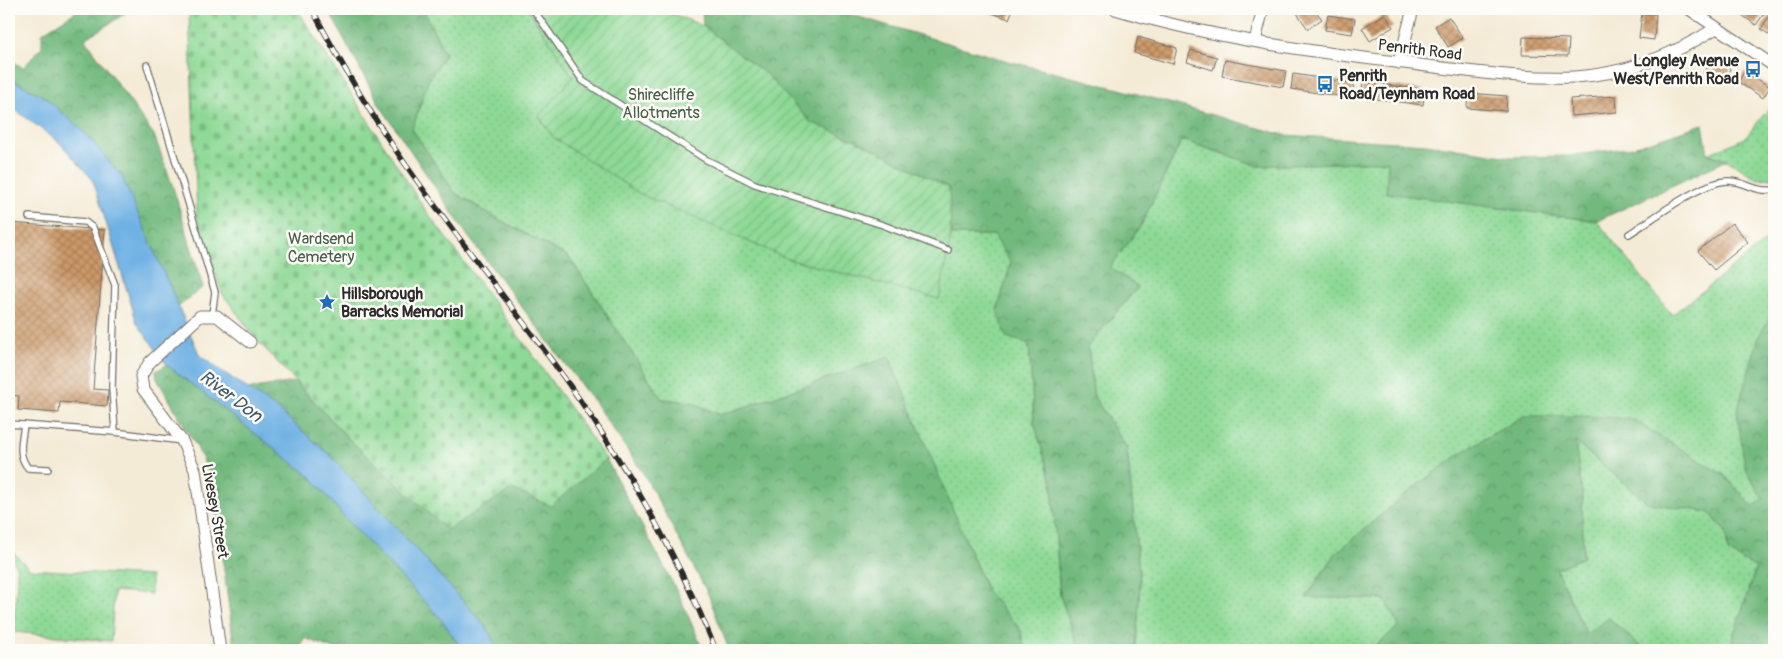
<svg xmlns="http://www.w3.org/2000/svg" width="1783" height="659" viewBox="0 0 1783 659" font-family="Pangolin,sans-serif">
	<defs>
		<pattern id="grass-dots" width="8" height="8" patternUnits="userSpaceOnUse" patternTransform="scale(1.25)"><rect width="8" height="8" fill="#8dd995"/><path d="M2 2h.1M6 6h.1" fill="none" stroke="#7aba81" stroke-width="1.8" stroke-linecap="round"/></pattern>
		<pattern id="forest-crowns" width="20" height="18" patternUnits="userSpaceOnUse" patternTransform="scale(1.25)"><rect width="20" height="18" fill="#72b97e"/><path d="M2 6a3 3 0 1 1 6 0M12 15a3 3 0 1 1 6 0" fill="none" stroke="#5e9767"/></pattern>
		<pattern id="cemetery-stones" width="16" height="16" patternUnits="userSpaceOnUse" patternTransform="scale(1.25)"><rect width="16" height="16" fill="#8dd995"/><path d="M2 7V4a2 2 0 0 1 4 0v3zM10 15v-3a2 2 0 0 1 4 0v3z" fill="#7aba81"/></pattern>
		<pattern id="garden-furrows" width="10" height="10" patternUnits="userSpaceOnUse" patternTransform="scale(1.25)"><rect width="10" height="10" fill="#8dd995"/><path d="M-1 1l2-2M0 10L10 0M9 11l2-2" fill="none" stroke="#7aba81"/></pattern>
		<pattern id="building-cross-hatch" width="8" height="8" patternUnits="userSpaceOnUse" patternTransform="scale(1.25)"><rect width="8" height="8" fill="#cc9969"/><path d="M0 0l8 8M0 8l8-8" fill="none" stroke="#a67d57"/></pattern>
	</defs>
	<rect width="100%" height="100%" fill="#fdfcf7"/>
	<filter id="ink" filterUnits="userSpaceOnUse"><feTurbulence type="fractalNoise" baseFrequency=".02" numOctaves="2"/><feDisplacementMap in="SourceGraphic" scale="10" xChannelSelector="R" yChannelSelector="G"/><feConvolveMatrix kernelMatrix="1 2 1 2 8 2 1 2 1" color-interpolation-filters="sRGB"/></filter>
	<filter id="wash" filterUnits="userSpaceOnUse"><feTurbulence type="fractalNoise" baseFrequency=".0096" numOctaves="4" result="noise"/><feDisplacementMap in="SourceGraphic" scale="20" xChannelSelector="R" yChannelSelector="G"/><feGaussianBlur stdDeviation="1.12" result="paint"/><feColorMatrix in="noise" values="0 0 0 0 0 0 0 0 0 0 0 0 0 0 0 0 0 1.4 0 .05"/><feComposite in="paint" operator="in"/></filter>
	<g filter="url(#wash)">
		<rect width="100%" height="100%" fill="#f4ebd6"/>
		<path fill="url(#grass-dots)" stroke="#5c8260" d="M423,9H528L573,77L539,116L553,137L939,299L951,235H994L1011,263L997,311L1029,343L1034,422L1052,483L1060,595L1079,650H1025L1020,629L987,591L889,358L721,415L691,402L662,399L569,257L507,224L455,193L412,129L429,79L445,54Z
			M1774,102V177L1758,179L1727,160L1708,154L1745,138Z
			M1182,140L1259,166L1388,161L1387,193L1597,221L1672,315L1774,235V311L1759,336L1745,468L1763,500L1753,507L1724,475L1524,416L1467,449L1416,486L1336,553L1306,597L1384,599L1399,626L1371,650H1136L1140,582L1127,448L1094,397L1088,346L1138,287L1109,267L1140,227Z
			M1575,442L1648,503L1709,512L1726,532L1728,552L1756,567L1732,640L1737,650H1644L1609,618L1587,634L1556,569L1583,557L1582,493Z
			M9,548L30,569L151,576V594L114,591L111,641L14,632L17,579V569Z"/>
		<path fill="url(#forest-crowns)" stroke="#4e7254" d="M80,9H297L129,11L85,39L154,135L173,187L203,287L178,307L152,250L46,98L9,78V59L23,68L42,47V33Z
			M328,9H357L360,11L361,9H423L445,54L429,79L412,129L455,193L507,224L569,257L662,399L691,402L721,415L889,357L987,591L1020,629L1025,650H729L708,594L645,476L597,406L468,236L379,104Z
			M702,9H832L1008,61L1123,90L1284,135L1426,144L1510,157L1569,156L1633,147L1703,124L1708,154L1727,160L1597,221L1386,193L1388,161L1259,166L1182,140L1140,227L1110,267L1138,287L1088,346L1094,397L1127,448L1140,582L1136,650H1079L1060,595L1052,483L1034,422L1029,344L1006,337L997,311L1011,263L994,235H951L949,188L862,143L810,122L767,75L703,26Z
			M1774,311V650H1737L1732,640L1756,568L1728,552L1726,532L1709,512L1648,503L1575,442L1582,493L1583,557L1556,569L1586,634L1609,618L1644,650H1371L1399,626L1384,599L1306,598L1336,553L1416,486L1467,449L1524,416H1590L1632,419L1724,475L1753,507L1763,499L1745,468L1737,411L1759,336Z
			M167,365L311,477L347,520L442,620L462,650H336L304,638L299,650H233V638L212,480L198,449L157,379L156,371Z
			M295,382L351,441L447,530L512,489L551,506L606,459L679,595L703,650H498L485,625L329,454L277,409L246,389Z"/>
		<path fill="url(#cemetery-stones)" stroke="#5c8260" d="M297,9L426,211L532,354L606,459L551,506L512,489L447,530L351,441L256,339L222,293L197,217L189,11Z"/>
		<path fill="url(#garden-furrows)" stroke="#5c8260" d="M528,9H661L703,26L767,75L810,122L862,143L949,188L951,235L939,299L788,259L640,194L553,137L539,116L573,77Z"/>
		<path fill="#6eb1e4" stroke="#4c6e88" d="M9,78L46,98L85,133L122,177L200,356L277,409L329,454L485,625L498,650H462L442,620L347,520L311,477L167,365L137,323L93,180L60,143L9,105Z"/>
		<g id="blocks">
			<path fill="url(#building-cross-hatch)" d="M980,9H1013L1009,19Z
				M1294,9H1314L1322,19L1308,29Z
				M1733,9H1761L1765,12L1756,25Z
				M1642,13L1656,14L1654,40L1639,38Z
				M1385,14L1393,27L1370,41L1362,28Z
				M1328,15L1355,19L1352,34L1325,30Z
				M1770,15L1774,18V38L1761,29Z
				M1449,17L1463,38L1448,47L1435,26Z
				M1138,37L1177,48L1173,64L1134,53Z
				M1523,37L1569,39L1568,56L1522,55Z
				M1191,50L1217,57L1213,70L1187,62Z
				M1225,60L1286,71L1283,87L1222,76Z
				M1708,60L1730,62L1729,78L1706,76Z
				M1745,71L1770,87L1763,98L1738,82Z
				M1293,74L1354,83L1352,98L1291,89Z
				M1363,82L1425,90L1423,105L1361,97Z
				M1468,93L1507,96L1506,111L1467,108Z
				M1616,96L1617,112L1571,116L1570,99Z
				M9,223L105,230L93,389L108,390L107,406L60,402L59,413L18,410L19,396L9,395Z
				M1732,223L1748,242L1714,270L1698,251Z"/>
		</g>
	</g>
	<g filter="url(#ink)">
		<use href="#blocks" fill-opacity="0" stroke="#716e67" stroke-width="1"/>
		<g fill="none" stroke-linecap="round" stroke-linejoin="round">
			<g stroke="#716e67" stroke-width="8">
				<path id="lane" d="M533,9L583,81L705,159L755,184L883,225L948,250
					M147,65L215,292L212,315
					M29,217L85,222L93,228L115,285L112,387L115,432
					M1629,234C1652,220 1704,179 1730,181C1747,182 1753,192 1774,190
					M9,424L115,432L182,441
					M24,425C22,441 17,455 28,468L48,469"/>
			</g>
			<g stroke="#716e67" stroke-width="13">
				<path id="street" d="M1115,9C1212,38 1312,52 1412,64C1466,71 1521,79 1574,77C1625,74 1674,55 1716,28
					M1689,9L1774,66
					M1255,41L1263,9
					M1399,63L1413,9
					M220,650L195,470L182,441L143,389L141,376L150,362L200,316H217L250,342"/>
			</g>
			<use href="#lane" stroke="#fff" stroke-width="5.5"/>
			<use href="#street" stroke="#fff" stroke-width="11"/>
			<g stroke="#2b2b2b" stroke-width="5.5">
				<path id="rail" d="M312,9C342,66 375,122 413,175C476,265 548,348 607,441C650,507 686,577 716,650"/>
			</g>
			<use href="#rail" stroke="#fdfcf7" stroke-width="4" stroke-dasharray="11" stroke-linecap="butt"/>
		</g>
	</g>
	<defs>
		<g id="bus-bare" transform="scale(1.35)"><path d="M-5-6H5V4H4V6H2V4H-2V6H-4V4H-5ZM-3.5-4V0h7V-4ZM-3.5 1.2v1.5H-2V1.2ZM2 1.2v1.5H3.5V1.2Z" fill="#1f6fb2" stroke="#fdfcf7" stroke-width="2.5" paint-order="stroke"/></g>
		<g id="sight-bare" transform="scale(1.35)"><path d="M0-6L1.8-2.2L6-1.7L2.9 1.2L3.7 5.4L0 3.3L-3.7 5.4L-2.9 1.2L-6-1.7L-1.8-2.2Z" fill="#1f6fb2" stroke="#fdfcf7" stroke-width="2.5" paint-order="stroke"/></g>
	</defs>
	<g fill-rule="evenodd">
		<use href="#bus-bare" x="1753" y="69"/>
		<use href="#bus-bare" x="1325" y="84"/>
		<use href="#sight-bare" x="327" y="302"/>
	</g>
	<g text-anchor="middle" stroke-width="5" stroke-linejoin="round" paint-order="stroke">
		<g font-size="16" fill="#2b2b2b" stroke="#fdfcf7">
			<text transform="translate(1420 49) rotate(7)" y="6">Penrith Road</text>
			<text transform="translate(216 511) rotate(80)" y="6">Livesey Street</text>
		</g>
		<g font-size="16" font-weight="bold" fill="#2b2b2b" stroke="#fdfcf7" text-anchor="start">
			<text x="1739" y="66" text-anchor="end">Longley Avenue<tspan x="1739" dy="18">West/Penrith Road</tspan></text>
			<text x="1339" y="81">Penrith<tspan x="1339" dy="18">Road/Teynham Road</tspan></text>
			<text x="341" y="299">Hillsborough<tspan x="341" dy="18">Barracks Memorial</tspan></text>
		</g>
		<g font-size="16" fill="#485f4b" stroke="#fdfcf7">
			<text x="661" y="100">Shirecliffe<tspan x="661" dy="18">Allotments</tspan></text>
			<text x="321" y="244">Wardsend<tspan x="321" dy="18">Cemetery</tspan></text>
		</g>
		<g font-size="18" font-style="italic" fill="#425a6c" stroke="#fdfcf7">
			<text transform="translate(231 396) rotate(37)" y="6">River Don</text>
		</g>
	</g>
	<rect width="1783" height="659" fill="none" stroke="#fdfcf7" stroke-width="30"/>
</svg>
